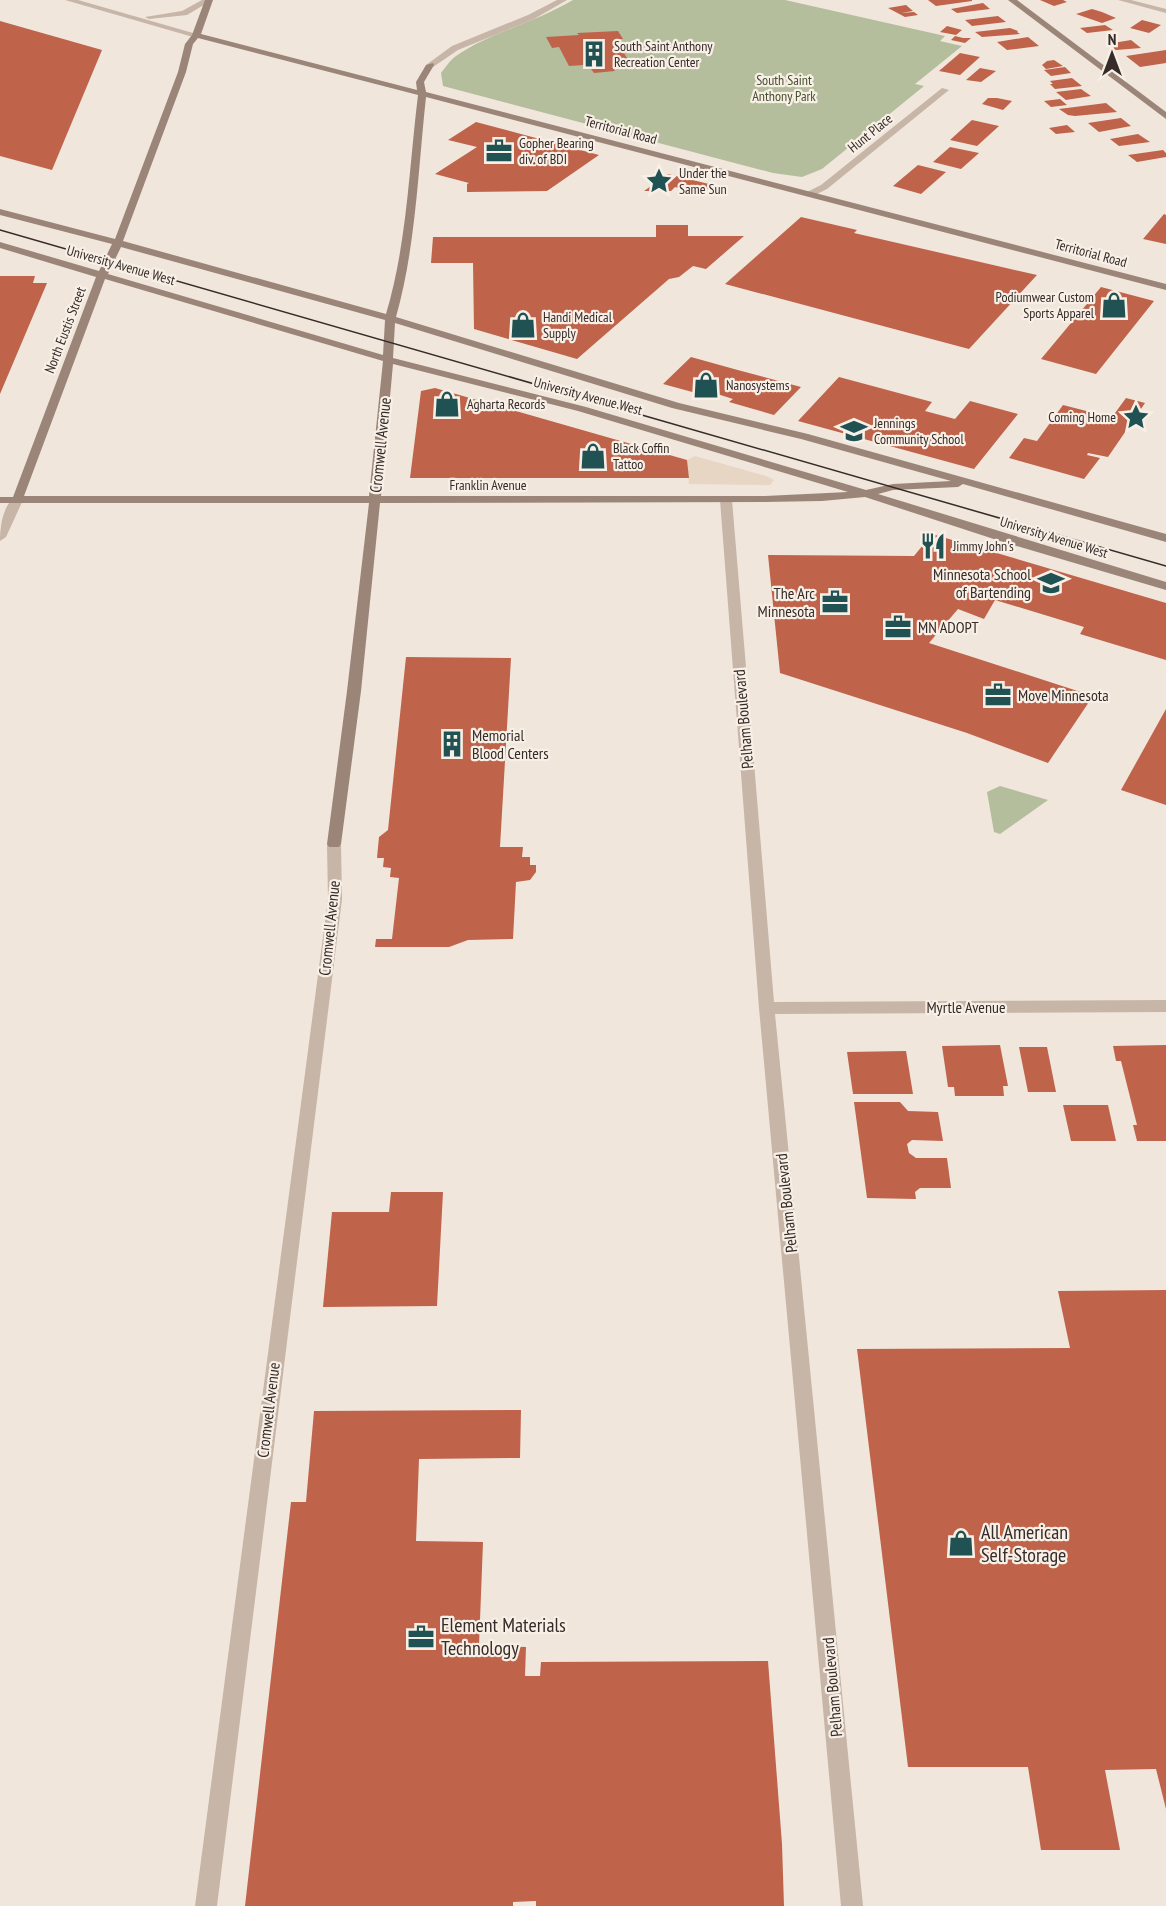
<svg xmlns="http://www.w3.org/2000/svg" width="1166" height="1906" viewBox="0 0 1166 1906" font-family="'PT Sans Narrow',sans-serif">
	<rect width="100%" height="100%" fill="#f0e6db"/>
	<path fill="#b4be9c" d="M573,0H785L945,36L940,41L962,46L915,84L924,86L822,169L802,177L773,173L443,86L441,73C445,68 450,60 456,56C489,33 536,22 573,0Z
		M1000,786L1048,800L1000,834L994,832L987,792Z"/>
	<path fill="#e7d6c3" d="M695,456L766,476L774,480L770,485L689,484L687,460Z"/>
	<path fill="#bf634b" d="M928,0H972V1L936,6Z
		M1040,0H1063L1067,2L1054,6Z
		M983,3L990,9L957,13L951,9Z
		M906,5L913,11L901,13L914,12L918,15L905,17L888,8Z
		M1092,9L1102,12L1116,18L1102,23L1076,14Z
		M998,16L1006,22L972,26L965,20Z
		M1142,20L1161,25L1149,33L1130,28Z
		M0,21L102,50L52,170L0,156Z
		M1105,25L1113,30L1087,33L1080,28Z
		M947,26L962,30L956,35L940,32Z
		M1010,28L1018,31L1017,32L1020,34L982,37L975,32Z
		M618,31L623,39H616L628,60L615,61L618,66L612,67L615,71L594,73L591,69H586L584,65L569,66L559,47L552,48L546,37L579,35L577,33Z
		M955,36L963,38H971L965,43L951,40Z
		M1028,37L1039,46L1007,50L997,42Z
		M1131,40L1141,48L1116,50L1107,44Z
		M1166,50V63L1140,67L1126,56Z
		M960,53L980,57L960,75L939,71Z
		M1054,60L1063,66L1046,69L1042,65L1047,61Z
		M1065,67L1071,73L1051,76L1044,70Z
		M980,68L996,71L981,82L966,80Z
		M1072,78L1082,86L1055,89L1050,84H1053L1050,81Z
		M1081,89L1091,96L1066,100L1056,92Z
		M988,98H997L1012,101L1003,110L982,104Z
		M1060,99L1067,105L1051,107L1044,101Z
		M1106,103L1117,112L1075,116L1068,115L1059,109Z
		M1121,118L1131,126L1099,132L1088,123Z
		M972,120L999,126L977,146L950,140Z
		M476,122L599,155L547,191L467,192V184L469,183L435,174L477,147L448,140Z
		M1067,125L1075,132L1056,134L1049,128Z
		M1138,134L1150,142L1119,146L1110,139Z
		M950,147L979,153L961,169L933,162Z
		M1163,150L1166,153V157L1137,162L1128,155Z
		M918,165L946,172L921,194L893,186Z
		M668,174L713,185L705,191H689L675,187L671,191H644Z
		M1164,214L1166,215V244L1143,239Z
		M801,217L857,230L854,233L1037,275L969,349L725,284Z
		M656,225H688V236H744L706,269L693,266L679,277L669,279L577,359L474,329L473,263H431L433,237H656Z
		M0,276H35L33,283H47L0,394Z
		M1101,287L1154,301L1096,374L1041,359Z
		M691,357L734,369L801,387L774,415L729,402L733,399L711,392L707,396L663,384Z
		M839,377L932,402L925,411L955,419L970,401L1018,414L974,469L798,421Z
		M435,388L687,460L689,478H410L421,391Z
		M1126,398L1145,403L1108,457L1088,453L1087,455L1100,458L1084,479L1009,458L1024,438L1037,441L1063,405L1098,414L1093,421L1107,424Z
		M932,534L1166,603V660L1080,634L1084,627L995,600L984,619L958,609L929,643L1093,696L1048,763L967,733L780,673L768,555L914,556Z
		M406,657L511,658L500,847H523L522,857H530V865H536V872L530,880L516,882L513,939L468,940L449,947H375L376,939H392L399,878L390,877L391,868L383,867L384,858H377L379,837L388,830Z
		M1166,709V805L1121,790Z
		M1000,1045L1008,1086H1003L1004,1096H955L954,1087H948L942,1046Z
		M1166,1045V1141H1137L1133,1125H1137L1121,1061H1116L1113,1046Z
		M1019,1047H1047L1056,1092H1028Z
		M906,1051L913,1094H853L847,1052Z
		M854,1102H900L908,1111L938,1112L943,1141L912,1140L907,1144L909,1153L916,1158H947L951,1188H920L915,1192L916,1199L867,1198Z
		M1063,1105H1108L1116,1141H1071Z
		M391,1192H443L437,1306L323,1307L332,1212H389Z
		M1166,1290V1809L1156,1769L1105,1770L1120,1850H1041L1028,1767H908L857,1349L1070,1348L1058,1291Z
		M521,1410L520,1458L419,1459L416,1541L483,1542L479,1646L526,1647L525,1676H540L541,1662L768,1661L782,1844L784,1906H536V1901L513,1902V1906H245L291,1502H306L314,1411Z"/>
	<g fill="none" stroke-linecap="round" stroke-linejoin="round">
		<path fill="#c7b5a8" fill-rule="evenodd" d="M65,0H78L200,35L193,37Z
			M202,0H212L187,15L149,19L145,17L182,11Z
			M557,0H567L534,19L458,50L433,67L426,65L452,46L528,15Z
			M1118,0H1131L1166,9V13Z
			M942,88L949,90L827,189L813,196H807V192L821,185Z
			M17,497L23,500L6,537L0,541C0,527 3,502 17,497Z
			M726,497L732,500L774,1002L1166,1000V1012L775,1014L863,1906H841L759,1008L720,500Z
			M334,839L341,844L342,899L217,1906H195L328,899L327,844Z"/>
		<path fill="#9b8579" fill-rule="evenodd" d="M205,0H213L201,34L417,90L416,82L426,65L433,63L434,65L424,82L426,92L1166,284V290L426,97C418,170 416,246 396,317L679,403L808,434L1166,534V542L963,484L958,487L893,490L878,494L1166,582V590L1003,542L865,497L822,501L765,502L380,503L361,691L341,844L339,847H329L327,844L347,691L369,503H0V497H13L96,277L0,248V242L99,271L112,244L0,215V209L115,239L178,72L185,44L192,35ZM198,38L418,95C409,168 407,244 386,314L123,241L186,72L193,44ZM121,247L385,320L383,355L108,274ZM105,279L383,361L369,496H24ZM395,323L672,408L801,439L951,481L893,484L866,490L586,407L393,358ZM393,364L578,411L848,492L765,496H381Z
			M1008,0H1017L1166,112V119Z"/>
		<path stroke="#352b28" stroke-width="1.5" d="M0,230L1166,566"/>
	</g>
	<defs>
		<g id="building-bare" transform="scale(2.07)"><path d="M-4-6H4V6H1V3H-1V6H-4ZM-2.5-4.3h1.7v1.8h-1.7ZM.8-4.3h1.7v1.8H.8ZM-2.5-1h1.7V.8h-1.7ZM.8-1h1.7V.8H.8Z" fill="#205254" stroke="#f8f0e7" stroke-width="2.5" paint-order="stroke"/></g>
		<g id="office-bare" transform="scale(2.07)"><path d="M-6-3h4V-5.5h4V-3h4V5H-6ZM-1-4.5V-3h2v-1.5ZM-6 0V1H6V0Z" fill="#205254" stroke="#f8f0e7" stroke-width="2.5" paint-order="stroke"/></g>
		<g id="sight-bare" transform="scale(2.07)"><path d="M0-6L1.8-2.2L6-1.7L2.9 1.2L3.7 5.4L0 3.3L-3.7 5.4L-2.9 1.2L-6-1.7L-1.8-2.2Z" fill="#205254" stroke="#f8f0e7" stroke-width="2.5" paint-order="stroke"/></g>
		<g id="shop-bare" transform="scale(2.07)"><path d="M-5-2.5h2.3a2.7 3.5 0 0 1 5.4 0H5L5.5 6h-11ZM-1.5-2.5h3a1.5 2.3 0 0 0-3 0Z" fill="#205254" stroke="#f8f0e7" stroke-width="2.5" paint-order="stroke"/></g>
		<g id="school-bare" transform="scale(2.07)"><path d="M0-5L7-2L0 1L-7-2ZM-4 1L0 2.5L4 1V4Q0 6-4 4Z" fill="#205254" stroke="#f8f0e7" stroke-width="2.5" paint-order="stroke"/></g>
		<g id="restaurant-bare" transform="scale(2.07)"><path d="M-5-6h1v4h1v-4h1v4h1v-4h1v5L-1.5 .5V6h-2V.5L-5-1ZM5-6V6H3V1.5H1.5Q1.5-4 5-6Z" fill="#205254" stroke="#f8f0e7" stroke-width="2.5" paint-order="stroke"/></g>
	</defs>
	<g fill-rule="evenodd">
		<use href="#building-bare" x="594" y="54"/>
		<use href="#office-bare" x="499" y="151"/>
		<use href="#sight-bare" x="659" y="181"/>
		<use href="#shop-bare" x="1114" y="305"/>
		<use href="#shop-bare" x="523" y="325"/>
		<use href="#shop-bare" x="706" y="385"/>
		<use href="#shop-bare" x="447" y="404"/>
		<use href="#sight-bare" x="1136" y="417"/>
		<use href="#school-bare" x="854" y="431"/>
		<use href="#shop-bare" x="593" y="456"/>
		<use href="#restaurant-bare" x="933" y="546"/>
		<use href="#school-bare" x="1051" y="583"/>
		<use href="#office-bare" x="835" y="602"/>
		<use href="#office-bare" x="898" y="627"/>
		<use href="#office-bare" x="998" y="695"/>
		<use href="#building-bare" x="452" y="744"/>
		<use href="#shop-bare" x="961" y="1543"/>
		<use href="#office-bare" x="421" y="1637"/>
	</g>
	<g text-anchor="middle" stroke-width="4.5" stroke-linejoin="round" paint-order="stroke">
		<g font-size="14" fill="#352b28" stroke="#f8f0e7" text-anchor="start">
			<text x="614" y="51">South Saint Anthony<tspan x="614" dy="16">Recreation Center</tspan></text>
			<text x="519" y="148">Gopher Bearing<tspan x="519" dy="16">div. of BDI</tspan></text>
			<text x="679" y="178">Under the<tspan x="679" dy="16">Same Sun</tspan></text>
			<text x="1094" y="302" text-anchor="end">Podiumwear Custom<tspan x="1094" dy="16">Sports Apparel</tspan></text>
			<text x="543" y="322">Handi Medical<tspan x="543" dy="16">Supply</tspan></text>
			<text x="726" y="390">Nanosystems</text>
			<text x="467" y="409">Agharta Records</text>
			<text x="1116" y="422" text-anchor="end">Coming Home</text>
			<text x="874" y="428">Jennings<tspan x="874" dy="16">Community School</tspan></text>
			<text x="613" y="453">Black Coffin<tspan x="613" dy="16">Tattoo</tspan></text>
			<text x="953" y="551">Jimmy John's</text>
		</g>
		<g font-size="14" fill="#45512d" stroke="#f8f0e7">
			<text x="784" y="85">South Saint<tspan x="784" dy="16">Anthony Park</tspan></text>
		</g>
		<g font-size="14" fill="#352b28" stroke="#f8f0e7">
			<text transform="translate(621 130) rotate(15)" y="5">Territorial Road</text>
			<text transform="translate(870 133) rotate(-39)" y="5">Hunt Place</text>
			<text transform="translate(1091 253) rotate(15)" y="5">Territorial Road</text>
			<text transform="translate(121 265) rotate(16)" y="5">University Avenue West</text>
			<text transform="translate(65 330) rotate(-69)" y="5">North Eustis Street</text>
			<text transform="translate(588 396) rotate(15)" y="5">University Avenue West</text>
			<text x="488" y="490">Franklin Avenue</text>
			<text transform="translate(1054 537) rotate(17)" y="5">University Avenue West</text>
		</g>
		<g font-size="16" fill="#352b28" stroke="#f8f0e7">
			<text transform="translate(380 445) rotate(-84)" y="6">Cromwell Avenue</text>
			<text transform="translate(743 719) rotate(-95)" y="6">Pelham Boulevard</text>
			<text transform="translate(329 928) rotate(-84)" y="6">Cromwell Avenue</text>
			<text x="966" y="1013">Myrtle Avenue</text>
			<text transform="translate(786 1203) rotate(-96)" y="6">Pelham Boulevard</text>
			<text transform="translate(268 1410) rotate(-83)" y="6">Cromwell Avenue</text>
			<text transform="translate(832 1687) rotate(-95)" y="6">Pelham Boulevard</text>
		</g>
		<g font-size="16" fill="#352b28" stroke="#f8f0e7" text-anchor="start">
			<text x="1031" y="580" text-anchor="end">Minnesota School<tspan x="1031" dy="18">of Bartending</tspan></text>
			<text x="815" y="599" text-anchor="end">The Arc<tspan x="815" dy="18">Minnesota</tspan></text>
			<text x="918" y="633">MN ADOPT</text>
			<text x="1018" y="701">Move Minnesota</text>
			<text x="472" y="741">Memorial<tspan x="472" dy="18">Blood Centers</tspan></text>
		</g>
		<g font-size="20" fill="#352b28" stroke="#f8f0e7" text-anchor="start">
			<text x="981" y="1539">All American<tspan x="981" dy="23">Self-Storage</tspan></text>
			<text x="441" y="1632">Element Materials<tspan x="441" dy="23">Technology</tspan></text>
		</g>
	</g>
	<g transform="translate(1112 54)" stroke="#f8f0e7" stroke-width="4.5" paint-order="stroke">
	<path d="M0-4.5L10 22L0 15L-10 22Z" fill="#352b28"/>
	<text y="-9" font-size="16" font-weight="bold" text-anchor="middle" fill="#352b28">N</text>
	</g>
</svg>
